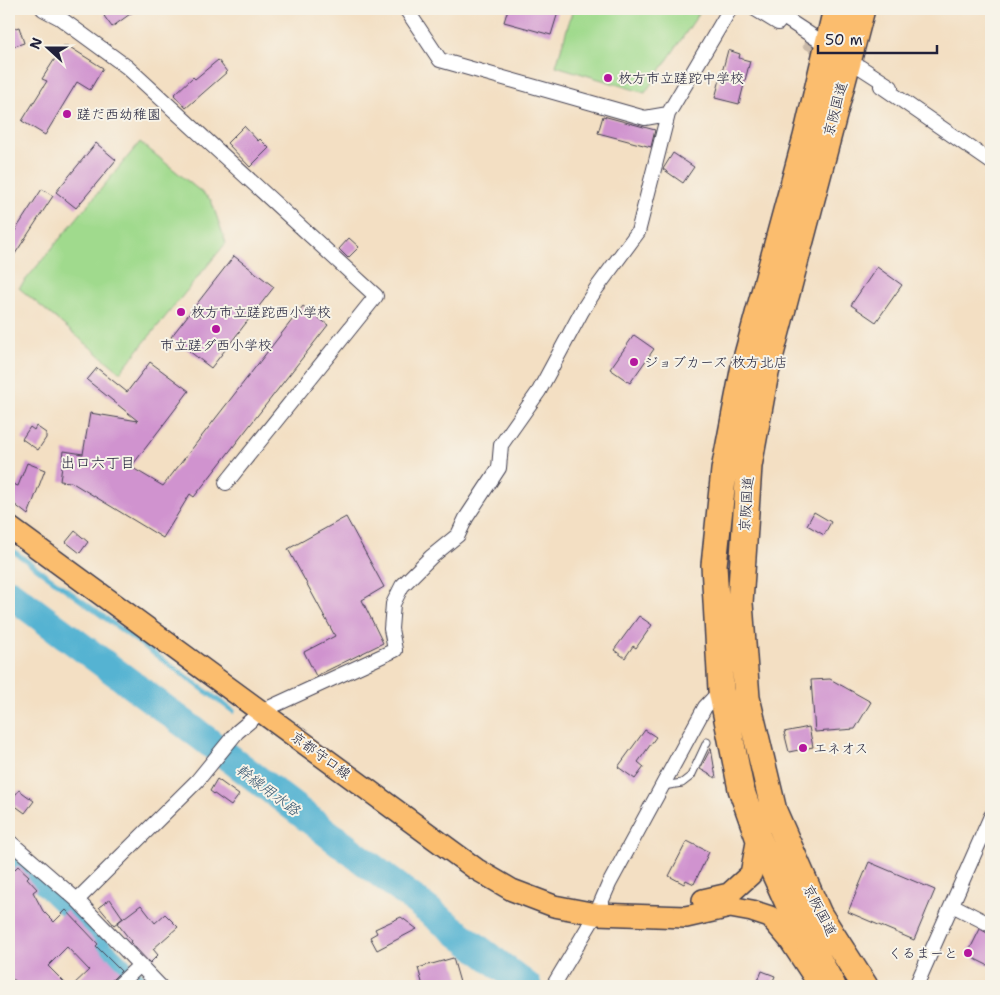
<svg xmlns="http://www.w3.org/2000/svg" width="1000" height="995" viewBox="0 0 1000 995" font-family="'Shantell Sans','Klee One',sans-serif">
	<rect width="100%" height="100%" fill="#f7f3e8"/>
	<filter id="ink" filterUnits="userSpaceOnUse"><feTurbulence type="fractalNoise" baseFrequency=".02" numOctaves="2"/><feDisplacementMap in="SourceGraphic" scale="10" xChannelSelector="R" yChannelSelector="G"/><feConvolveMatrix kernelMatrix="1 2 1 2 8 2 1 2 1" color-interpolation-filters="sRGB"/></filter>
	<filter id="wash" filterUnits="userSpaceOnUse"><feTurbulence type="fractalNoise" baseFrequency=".0096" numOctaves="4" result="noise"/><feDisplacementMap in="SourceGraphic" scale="20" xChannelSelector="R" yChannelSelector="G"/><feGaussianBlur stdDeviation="1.12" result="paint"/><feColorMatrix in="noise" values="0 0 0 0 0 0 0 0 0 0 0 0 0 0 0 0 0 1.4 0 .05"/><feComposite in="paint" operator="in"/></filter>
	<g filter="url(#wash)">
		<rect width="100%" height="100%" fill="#f3dfc3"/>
		<path fill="#a0da8d" stroke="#617e64" d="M573,9H702L645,93L556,66Z
			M140,142L211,200L226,243L120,372L19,288Z"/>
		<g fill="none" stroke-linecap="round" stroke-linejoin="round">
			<path stroke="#54b3d2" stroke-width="5" d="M9,548L233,711"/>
			<path stroke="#54b3d2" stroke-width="16" d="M9,855L145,986"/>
			<path stroke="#54b3d2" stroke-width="29" d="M9,593L193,730L527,986"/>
		</g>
		<g id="blocks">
			<path fill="#d093cf" d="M114,9H137L112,27L104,16Z
				M508,9H559L551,35L504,22Z
				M19,27L24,43L9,48V30Z
				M63,46H68L103,68L90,90L77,82L45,135L22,121L47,81L42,79Z
				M728,50L740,54L739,58L750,61L739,104L715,98Z
				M218,60L227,72L186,108L174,95L193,77L195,79Z
				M603,116L655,130L651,147L598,133Z
				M244,126L258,141L260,139L269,148L250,167L227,143Z
				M96,143L116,160L76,208L56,192Z
				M673,153L694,167L683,183L663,169Z
				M42,189L53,196L9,263V240Z
				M349,238L359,247L348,258L339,249Z
				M234,256L274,287L211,368L171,337Z
				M877,267L902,285L876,322L851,305Z
				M303,306L328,325L194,497L190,494L163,538L71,482L60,481L64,451L83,454L90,413L138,421L87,380L97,368L127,392L150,362L189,391L131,467L163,486Z
				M634,335L654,349L630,383L610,369Z
				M36,426L46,433V438L38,450L22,439L30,427L34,430Z
				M27,463L45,470L28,515L9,500V483L18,486Z
				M814,512L831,522L824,535L807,525Z
				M346,517L384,587L362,600L383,643L316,676L304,652L335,636L288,549Z
				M75,531L88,542L80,553L66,542Z
				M639,616L652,625L636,648L633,646L625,658L614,650Z
				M830,679L871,702L855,729L815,732L811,680Z
				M809,727L813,747L789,752L784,732Z
				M645,730L656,737L638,762L644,767L635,779L618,767Z
				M711,748L716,778L700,769Z
				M217,779L239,795L231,806L210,791Z
				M19,790L34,801L25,813L10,802Z
				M687,841L709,852L694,884L686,880L684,884L669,876Z
				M869,862L935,890L914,940L848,912Z
				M18,866L29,876L27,878L37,889L33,892L43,911L54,922L66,910L98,944L96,946L121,971L112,980L109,986H72L89,970L67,947L48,966L68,986H20L9,976V875Z
				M110,899L123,918L114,925L99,907Z
				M141,905L155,923L165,914L178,927L153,949L158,955L150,963L130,942L131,941L117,923Z
				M401,917L417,929L377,950L370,937L377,933L375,929Z
				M980,929L991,935V967L967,955Z
				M453,958L461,986H423L418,968Z
				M762,971L775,976L771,986H756Z"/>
		</g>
	</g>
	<g filter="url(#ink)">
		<use href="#blocks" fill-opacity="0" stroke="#413e4f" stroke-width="1"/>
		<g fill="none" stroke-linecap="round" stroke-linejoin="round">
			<path stroke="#c9b9a8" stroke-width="14" stroke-dasharray="14 7" stroke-linecap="butt" d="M806,41L829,55"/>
			<g stroke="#413e4f" stroke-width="9">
				<path id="lane" d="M663,786L682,783L691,776L707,742"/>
			</g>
			<g stroke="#413e4f" stroke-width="16">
				<path id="street" d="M43,9L60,18L127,67L376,296L226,483
					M406,9L440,60L645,118L668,114L730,9
					M755,9L778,23
					M771,9L826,45
					M860,67L891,87
					M881,86L991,162
					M9,841L77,900L160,986
					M77,900L197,781L237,732L262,711L395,650L391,629L393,604L402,586L431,557L458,535L466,518L499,468L501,445L539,391L582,311L596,289L638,232L668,114
					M952,905L991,925
					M118,986L139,966
					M553,986L596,914L609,884L705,707L721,690
					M916,986L991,816"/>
			</g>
			<g stroke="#413e4f" stroke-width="24">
				<path id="primary" d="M9,527L476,869L512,890L554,906L596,914L686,917L730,907L752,911L770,917L789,939L820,986
					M703,900L729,894L751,874L758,837"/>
			</g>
			<g stroke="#413e4f" stroke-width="28">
				<path id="highway" d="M862,9L766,373L749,466L740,603L747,698L774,811L819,914L865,986
					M833,986L789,906L758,837L741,789L721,690L714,565L724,470L744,366L806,137L836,9"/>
			</g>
			<use href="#lane" stroke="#fff" stroke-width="7"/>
			<use href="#street" stroke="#fff" stroke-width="14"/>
			<use href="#primary" stroke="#fbbd6e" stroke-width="21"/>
			<use href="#highway" stroke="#fbbd6e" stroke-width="25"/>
		</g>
	</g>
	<g fill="#b5179e" stroke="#f7f3e8" stroke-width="2">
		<circle cx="608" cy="78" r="5"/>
		<circle cx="67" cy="114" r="5"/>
		<circle cx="181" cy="312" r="5"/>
		<circle cx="216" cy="329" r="5"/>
		<circle cx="634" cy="362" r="5"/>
		<circle cx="803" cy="748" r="5"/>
		<circle cx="968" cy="953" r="5"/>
	</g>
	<g text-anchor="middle" stroke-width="4" stroke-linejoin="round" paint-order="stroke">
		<g font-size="14" fill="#22223b" stroke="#f7f3e8" text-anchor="start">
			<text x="618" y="83">枚方市立蹉跎中学校</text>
			<text x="77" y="119">蹉だ西幼稚園</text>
			<text x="191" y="317">枚方市立蹉跎西小学校</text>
			<text x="216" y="350" text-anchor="middle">市立蹉ダ西小学校</text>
			<text x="644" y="367">ジョブカーズ 枚方北店</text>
			<text x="813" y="753">エネオス</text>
			<text x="958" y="958" text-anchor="end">くるまーと</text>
		</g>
		<g font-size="14" fill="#22223b" stroke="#f7f3e8">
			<text transform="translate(835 109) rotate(-75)" y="5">京阪国道</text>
			<text transform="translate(746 504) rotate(-86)" y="5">京阪国道</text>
			<text transform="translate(321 755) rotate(36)" y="5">京都守口線</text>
			<text transform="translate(820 910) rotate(63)" y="5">京阪国道</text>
		</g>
		<g font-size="15" fill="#22223b" stroke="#f7f3e8">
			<text x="98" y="468">出口六丁目</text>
		</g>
		<g font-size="15" font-style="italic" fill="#345570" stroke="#f7f3e8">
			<text transform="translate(268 790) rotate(37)" y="5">幹線用水路</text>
		</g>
	</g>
	<rect width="1000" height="995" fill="none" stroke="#f7f3e8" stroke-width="30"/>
	<g transform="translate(48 48) rotate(291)" stroke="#f7f3e8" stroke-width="4" paint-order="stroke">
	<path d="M0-4L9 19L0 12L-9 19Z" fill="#22223b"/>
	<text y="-8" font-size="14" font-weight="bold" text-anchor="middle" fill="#22223b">N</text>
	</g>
	<path d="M818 45v8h119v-8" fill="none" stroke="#22223b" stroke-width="2.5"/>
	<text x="825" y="45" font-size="15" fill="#22223b" stroke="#f7f3e8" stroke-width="4" paint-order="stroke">50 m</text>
</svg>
